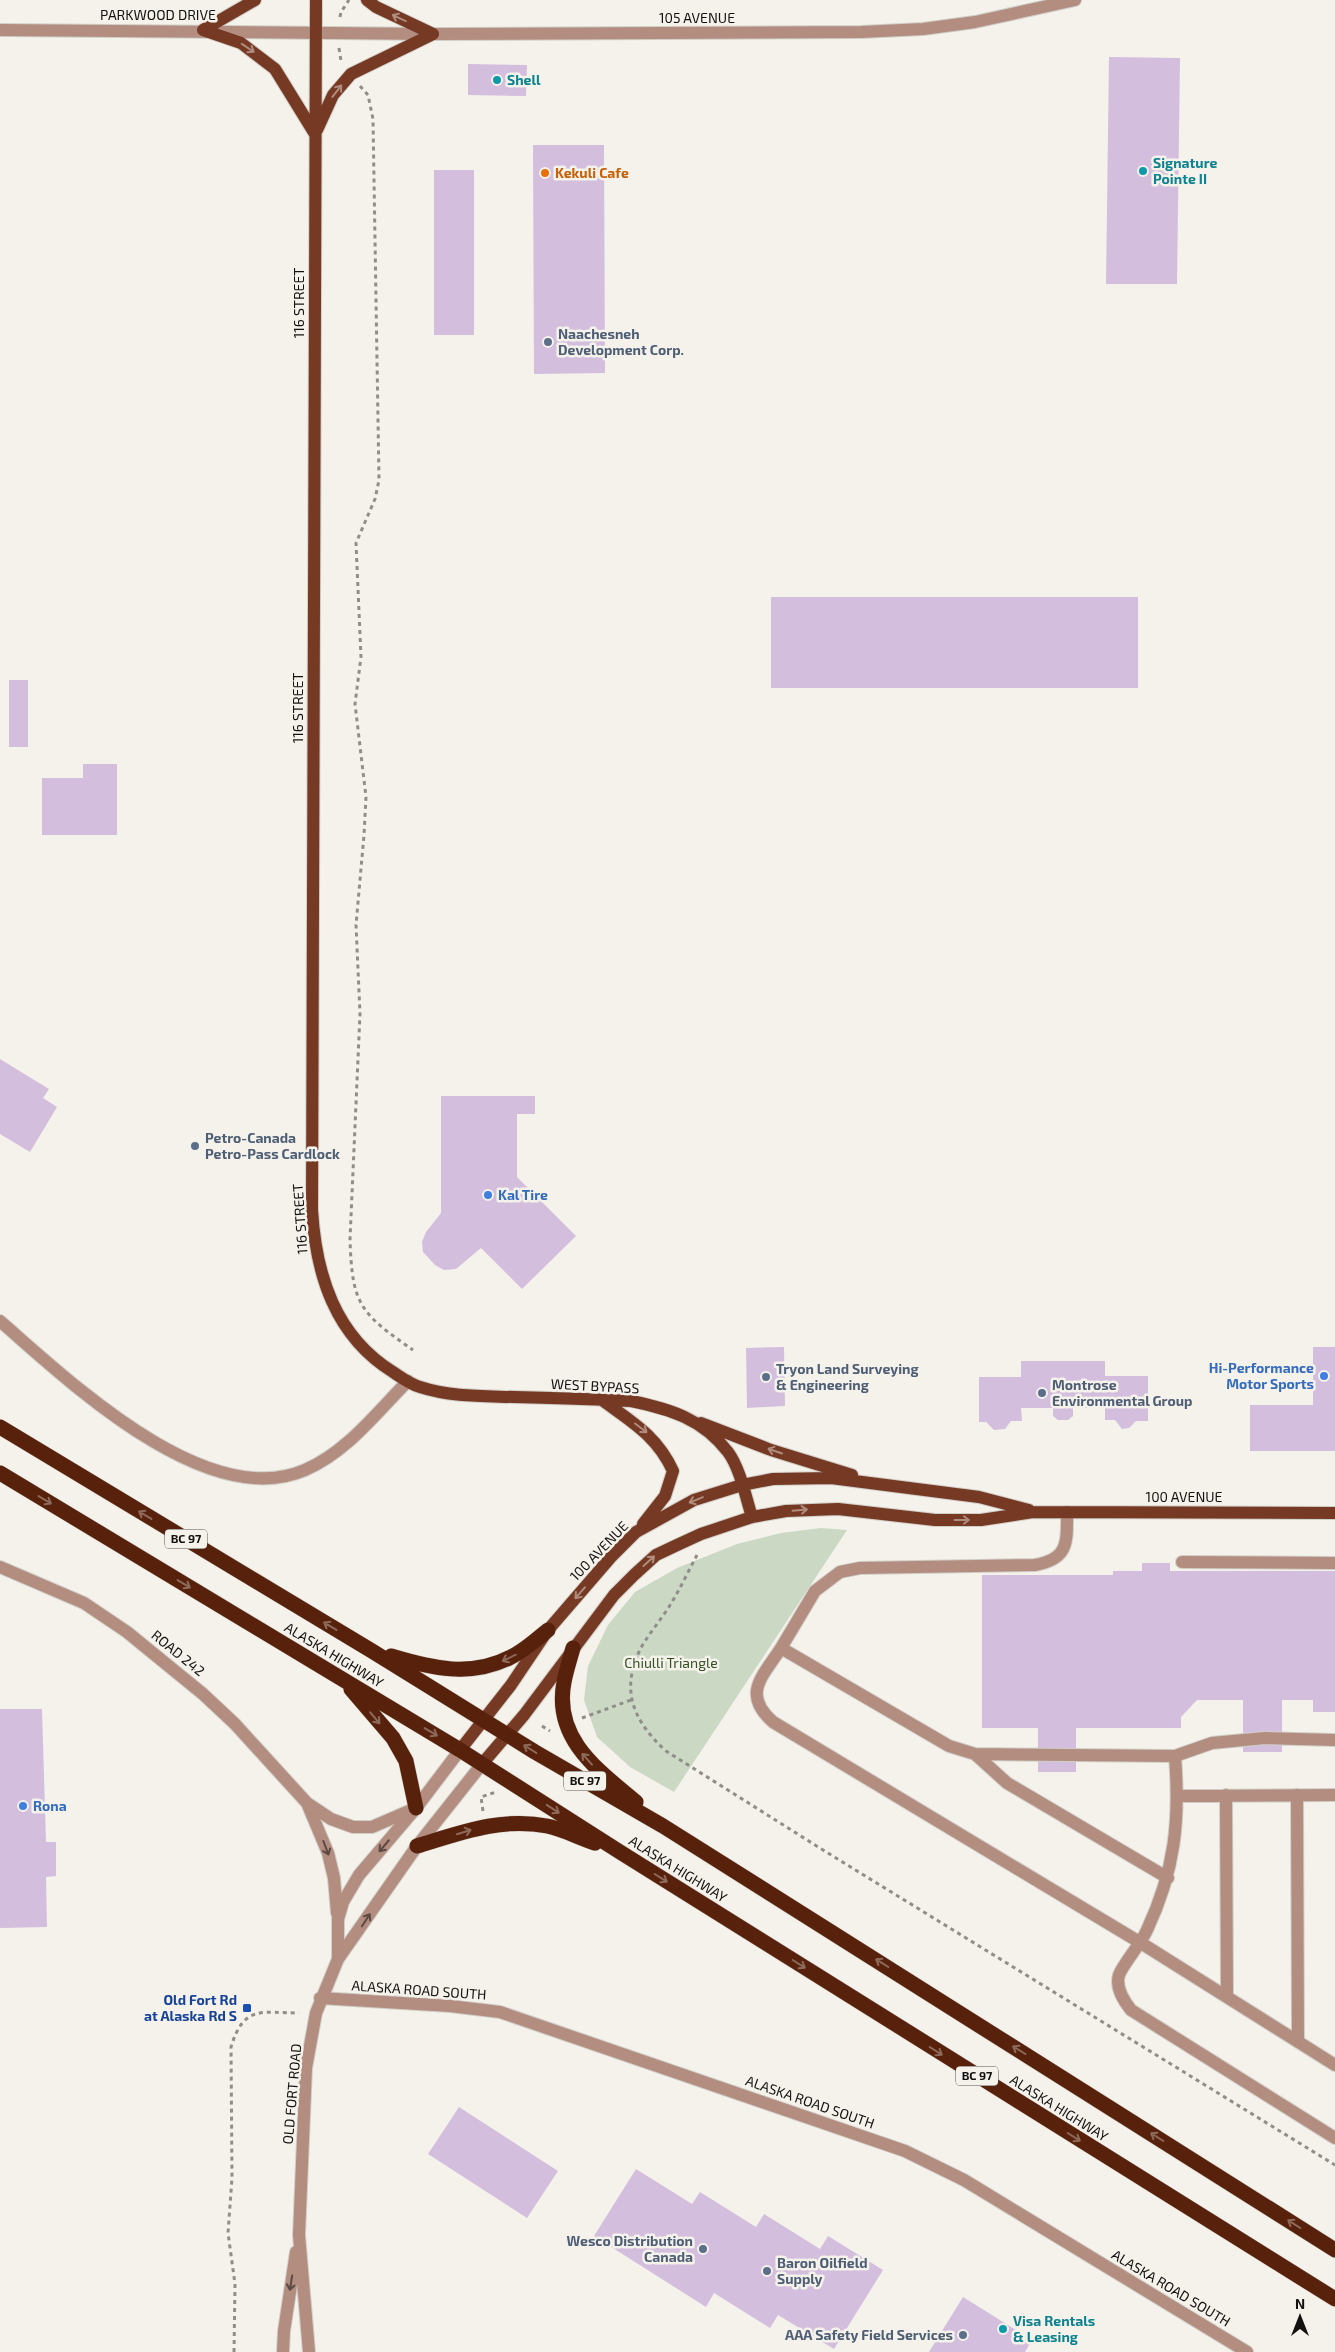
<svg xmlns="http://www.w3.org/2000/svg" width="1335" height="2352" viewBox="0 0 1335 2352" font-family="'Exo 2',sans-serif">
	<rect width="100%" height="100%" fill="#f5f2eb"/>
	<path fill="#cad8c4" d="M821,1528L847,1530L674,1792L630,1767L597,1737L584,1700L588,1666L608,1625L635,1592L677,1568L737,1544L781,1533Z"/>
	<path fill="#d3bede" d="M1109,57L1180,58L1177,284H1106Z
		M468,64L527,65L526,96L468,95Z
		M533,145H604L605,373L534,374Z
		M434,170H474V335H434Z
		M771,597H1138V688H771Z
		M9,680H28V747H9Z
		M83,764H117V835H42V778H83Z
		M0,1059L49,1089L43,1098L57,1107L30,1152L0,1134Z
		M441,1096H535V1114H517V1177L576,1236L522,1289L481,1248L456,1269L444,1270L435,1265L423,1252L422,1242L426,1232L441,1213Z
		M784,1347L785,1406L747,1408L746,1348Z
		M1313,1347H1335V1451H1250V1405H1313Z
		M1021,1361H1105V1376H1148V1421H1136L1129,1428L1122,1429L1115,1420H1105V1408H1073V1416L1068,1420H1058L1053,1416V1408H1021L1022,1421H1011L1005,1429L994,1430L986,1422H979V1377H1021Z
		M1142,1563H1170V1571H1335V1712H1313V1700H1282V1752H1243V1700H1197L1181,1717V1728H1076V1772H1038V1728H982V1575H1113V1571H1142Z
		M0,1709H42L46,1842H56V1876L46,1877L47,1927L0,1928Z
		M459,2107L558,2171L527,2218L428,2154Z
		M636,2169L692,2204L700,2192L756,2227L764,2214L820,2249L828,2236L883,2270L834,2349L778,2315L770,2328L714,2293L706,2307L594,2236Z
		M963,2297L1032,2340L1025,2352H929Z"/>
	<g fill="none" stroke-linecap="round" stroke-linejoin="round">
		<g stroke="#d1cec8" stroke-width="14">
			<path id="minor" d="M0,30L433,34L861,32L923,29L975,22L1075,0
				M0,1321C68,1380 206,1513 305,1470C347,1452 376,1413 408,1381
				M1067,1512C1067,1542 1069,1559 1035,1565L860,1568L840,1572L815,1591L781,1648L949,1746L975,1754L1175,1756L1212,1743L1265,1738L1335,1740
				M1182,1562L1335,1563
				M0,1567L84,1603L127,1632L203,1694L235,1724L307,1803L331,1819L353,1827H372L416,1808
				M781,1648C763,1676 741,1694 773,1722L1141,1943L1335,2065
				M975,1754L1007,1783L1168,1878
				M1175,1756C1180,1821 1175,1870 1147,1930C1141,1944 1123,1964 1119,1975C1115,1988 1124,2001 1131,2010L1335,2138
				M1226,1795L1227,1997
				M1297,1795L1298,2042
				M1178,1796L1335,1795
				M307,1803L328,1853L334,1878L337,1913
				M338,1959V1919L343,1902L359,1875L416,1808L460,1750
				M320,1998L450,2006L500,2012L905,2151L964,2180L1247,2352
				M283,2352L284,2331L296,2252
				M309,2352L299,2235L306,2068L316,2013L338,1959L417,1846L482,1764"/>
		</g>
		<g stroke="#d1cec8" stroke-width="14">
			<path id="major" d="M316,0L312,1210C316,1275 335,1336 393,1372C402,1378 410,1384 420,1387C451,1397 482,1396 514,1397C553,1398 592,1399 631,1401C670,1409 703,1419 728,1452C740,1468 746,1498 752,1517
				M367,0L376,7L433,34
				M203,30L241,43L275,69L315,134
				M203,30L255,0
				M317,130L333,95L351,74L433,34
				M602,1400C632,1422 657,1436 673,1471L665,1496L643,1524
				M701,1423L771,1450L852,1475
				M460,1750L511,1685L548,1630L611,1557L636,1532L694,1500L742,1485L773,1479L831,1478L979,1497L1029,1510
				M482,1764L524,1715L614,1595L634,1575L656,1555L675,1546L701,1534L752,1517L786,1511L838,1509L935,1520H981L1033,1512L1335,1513"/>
		</g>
		<g stroke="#d1cec8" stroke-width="16">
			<path id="highway" d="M0,1427L372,1651L535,1752L663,1826L1335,2250
				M0,1473L460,1750L620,1852L1335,2299
				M573,1648C570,1659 566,1671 564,1682C553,1739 598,1770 636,1802
				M391,1656C431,1668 471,1678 511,1657C524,1651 537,1639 548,1630
				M351,1689L393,1738L406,1761L416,1808
				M417,1846C460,1833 501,1817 547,1826C563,1829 579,1838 595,1843"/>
		</g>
		<path stroke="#908e89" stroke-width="3" stroke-dasharray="4 4" stroke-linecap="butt" d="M340,17L341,12L349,0
			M339,48L341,61
			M360,86L368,95L373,119L379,480L375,499L356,543L361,657L355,704L366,797L364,835L356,925L360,1014L350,1239C352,1305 360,1313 413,1350
			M697,1555C689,1570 681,1587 672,1602C663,1617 651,1631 642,1646C619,1689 633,1721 666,1751L823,1850L1335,2165
			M582,1718L631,1700
			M542,1726L550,1731
			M483,1811L481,1797L496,1792
			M234,2352L235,2284L228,2233L232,2178L231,2047C244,2004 262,2013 299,2013"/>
		<use href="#minor" stroke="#b28d80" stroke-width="12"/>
		<use href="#major" stroke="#763924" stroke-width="12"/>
		<use href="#highway" stroke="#57210c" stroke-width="15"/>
	</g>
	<defs><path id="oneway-shaft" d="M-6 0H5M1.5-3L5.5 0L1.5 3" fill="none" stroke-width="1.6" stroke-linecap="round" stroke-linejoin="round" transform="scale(1.25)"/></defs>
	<g stroke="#af8c7e">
		<use href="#oneway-shaft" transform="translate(399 18) rotate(-155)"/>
		<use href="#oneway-shaft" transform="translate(248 48) rotate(34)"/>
		<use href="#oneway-shaft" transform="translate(337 91) rotate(-52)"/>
		<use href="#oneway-shaft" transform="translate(641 1428) rotate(37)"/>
		<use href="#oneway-shaft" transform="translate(775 1451) rotate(-161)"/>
		<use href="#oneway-shaft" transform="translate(696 1500) rotate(158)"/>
		<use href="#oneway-shaft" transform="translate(800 1510) rotate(-5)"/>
		<use href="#oneway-shaft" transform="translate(962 1520)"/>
		<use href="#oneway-shaft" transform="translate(649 1561) rotate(-42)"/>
		<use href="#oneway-shaft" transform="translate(580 1593) rotate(131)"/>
	</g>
	<g stroke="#8e6a5a">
		<use href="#oneway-shaft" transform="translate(45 1500) rotate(31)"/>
		<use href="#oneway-shaft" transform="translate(145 1515) rotate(-149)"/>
		<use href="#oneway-shaft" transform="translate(184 1584) rotate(31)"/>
		<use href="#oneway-shaft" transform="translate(330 1626) rotate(-149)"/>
		<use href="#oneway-shaft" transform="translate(509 1658) rotate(154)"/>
		<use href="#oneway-shaft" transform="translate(375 1718) rotate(50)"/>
		<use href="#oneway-shaft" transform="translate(431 1732) rotate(31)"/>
		<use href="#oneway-shaft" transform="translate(530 1749) rotate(-148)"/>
		<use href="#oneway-shaft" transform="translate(587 1759) rotate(-132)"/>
		<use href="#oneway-shaft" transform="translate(553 1809) rotate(33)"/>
		<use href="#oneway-shaft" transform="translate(464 1832) rotate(-17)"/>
		<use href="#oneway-shaft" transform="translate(661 1878) rotate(32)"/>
		<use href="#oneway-shaft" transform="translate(882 1963) rotate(-148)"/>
		<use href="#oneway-shaft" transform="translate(799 1964) rotate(32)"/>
		<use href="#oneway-shaft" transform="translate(1019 2050) rotate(-148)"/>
		<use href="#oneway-shaft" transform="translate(936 2051) rotate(32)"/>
		<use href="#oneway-shaft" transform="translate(1074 2137) rotate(32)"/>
		<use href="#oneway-shaft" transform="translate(1157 2137) rotate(-148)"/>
		<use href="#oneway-shaft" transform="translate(1294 2224) rotate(-148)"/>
	</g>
	<g stroke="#5b4942">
		<use href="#oneway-shaft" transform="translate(384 1846) rotate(130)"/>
		<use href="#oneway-shaft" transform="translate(326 1848) rotate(69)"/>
		<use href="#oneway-shaft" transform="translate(366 1920) rotate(-57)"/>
		<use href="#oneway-shaft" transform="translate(291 2283) rotate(99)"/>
	</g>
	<g fill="#0f9aa8" stroke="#f5f2eb" stroke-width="2">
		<circle cx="497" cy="80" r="5"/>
		<circle cx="1143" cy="171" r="5"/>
		<circle cx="1003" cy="2329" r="5"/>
	</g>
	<circle fill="#e8710a" stroke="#f5f2eb" stroke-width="2" cx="545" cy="173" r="5"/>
	<g fill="#5c6f8a" stroke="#f5f2eb" stroke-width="2">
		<circle cx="548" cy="342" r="5"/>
		<circle cx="195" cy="1146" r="5"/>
		<circle cx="766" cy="1377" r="5"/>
		<circle cx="1042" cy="1393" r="5"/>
		<circle cx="703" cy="2249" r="5"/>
		<circle cx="767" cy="2271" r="5"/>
		<circle cx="963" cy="2335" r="5"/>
	</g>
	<g fill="#3f7fe0" stroke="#f5f2eb" stroke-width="2">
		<circle cx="488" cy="1195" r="5"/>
		<circle cx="1324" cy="1376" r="5"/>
		<circle cx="23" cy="1806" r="5"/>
	</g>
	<rect fill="#1a4fb4" stroke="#f5f2eb" stroke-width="2" x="242" y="2003" width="10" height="10" rx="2.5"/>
	<g text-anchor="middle" stroke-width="5" stroke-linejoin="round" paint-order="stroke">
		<g fill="#f5f2eb" stroke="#575552" stroke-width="1">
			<rect x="165" y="1529.5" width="42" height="19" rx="4"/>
			<rect x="564" y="1771.5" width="42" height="19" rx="4"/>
			<rect x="956" y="2066.5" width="42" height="19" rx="4"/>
		</g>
		<g font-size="12" font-weight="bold" fill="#131210">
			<text x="186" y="1543">BC 97</text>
			<text x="585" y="1785">BC 97</text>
			<text x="977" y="2080">BC 97</text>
		</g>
		<g font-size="14" fill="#131210" stroke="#f5f2eb">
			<text x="158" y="20">PARKWOOD DRIVE</text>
			<text x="697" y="23">105 AVENUE</text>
			<text transform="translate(299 303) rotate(-90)" y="5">116 STREET</text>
			<text transform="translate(298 708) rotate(-90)" y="5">116 STREET</text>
			<text transform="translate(300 1219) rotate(-94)" y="5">116 STREET</text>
			<text transform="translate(595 1386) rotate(3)" y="5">WEST BYPASS</text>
			<text x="1184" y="1502">100 AVENUE</text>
			<text transform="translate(599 1551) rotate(-46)" y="5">100 AVENUE</text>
			<text transform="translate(178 1653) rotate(39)" y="5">ROAD 242</text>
			<text transform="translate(334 1655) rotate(31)" y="5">ALASKA HIGHWAY</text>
			<text transform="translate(678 1869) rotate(32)" y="5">ALASKA HIGHWAY</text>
			<text transform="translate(419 1990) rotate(4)" y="5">ALASKA ROAD SOUTH</text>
			<text transform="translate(292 2094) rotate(-85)" y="5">OLD FORT ROAD</text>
			<text transform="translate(810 2102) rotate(19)" y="5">ALASKA ROAD SOUTH</text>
			<text transform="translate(1059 2108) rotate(32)" y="5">ALASKA HIGHWAY</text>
			<text transform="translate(1171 2288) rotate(31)" y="5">ALASKA ROAD SOUTH</text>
		</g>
		<g font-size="14" font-weight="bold" fill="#0d838f" stroke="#f5f2eb" text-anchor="start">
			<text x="507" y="85">Shell</text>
			<text x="1153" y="168">Signature<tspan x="1153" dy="16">Pointe II</tspan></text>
			<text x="1013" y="2326">Visa Rentals<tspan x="1013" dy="16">&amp; Leasing</tspan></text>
		</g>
		<g font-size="14" font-weight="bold" fill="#c56008" stroke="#f5f2eb" text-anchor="start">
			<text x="555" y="178">Kekuli Cafe</text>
		</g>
		<g font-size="14" font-weight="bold" fill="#4e5e75" stroke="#f5f2eb" text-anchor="start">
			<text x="558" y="339">Naachesneh<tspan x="558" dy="16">Development Corp.</tspan></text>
			<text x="205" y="1143">Petro-Canada<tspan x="205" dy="16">Petro-Pass Cardlock</tspan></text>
			<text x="776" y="1374">Tryon Land Surveying<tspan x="776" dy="16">&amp; Engineering</tspan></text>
			<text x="1052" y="1390">Montrose<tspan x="1052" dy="16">Environmental Group</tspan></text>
			<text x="693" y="2246" text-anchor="end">Wesco Distribution<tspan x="693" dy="16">Canada</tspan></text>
			<text x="777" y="2268">Baron Oilfield<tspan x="777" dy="16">Supply</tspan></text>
			<text x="953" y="2340" text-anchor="end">AAA Safety Field Services</text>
		</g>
		<g font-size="14" font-weight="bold" fill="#366cbe" stroke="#f5f2eb" text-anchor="start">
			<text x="498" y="1200">Kal Tire</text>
			<text x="1314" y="1373" text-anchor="end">Hi-Performance<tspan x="1314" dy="16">Motor Sports</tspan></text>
			<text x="33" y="1811">Rona</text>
		</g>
		<g font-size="14" fill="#324f22" stroke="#f5f2eb">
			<text x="671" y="1668">Chiulli Triangle</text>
		</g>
		<g font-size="14" font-weight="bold" fill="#164399" stroke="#f5f2eb" text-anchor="end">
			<text x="237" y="2005">Old Fort Rd<tspan x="237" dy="16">at Alaska Rd S</tspan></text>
		</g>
	</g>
	<g transform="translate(1300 2317)" stroke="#f5f2eb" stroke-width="4" paint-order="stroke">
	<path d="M0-4L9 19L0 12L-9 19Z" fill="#131210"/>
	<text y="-8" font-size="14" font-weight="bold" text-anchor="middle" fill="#131210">N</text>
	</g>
</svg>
